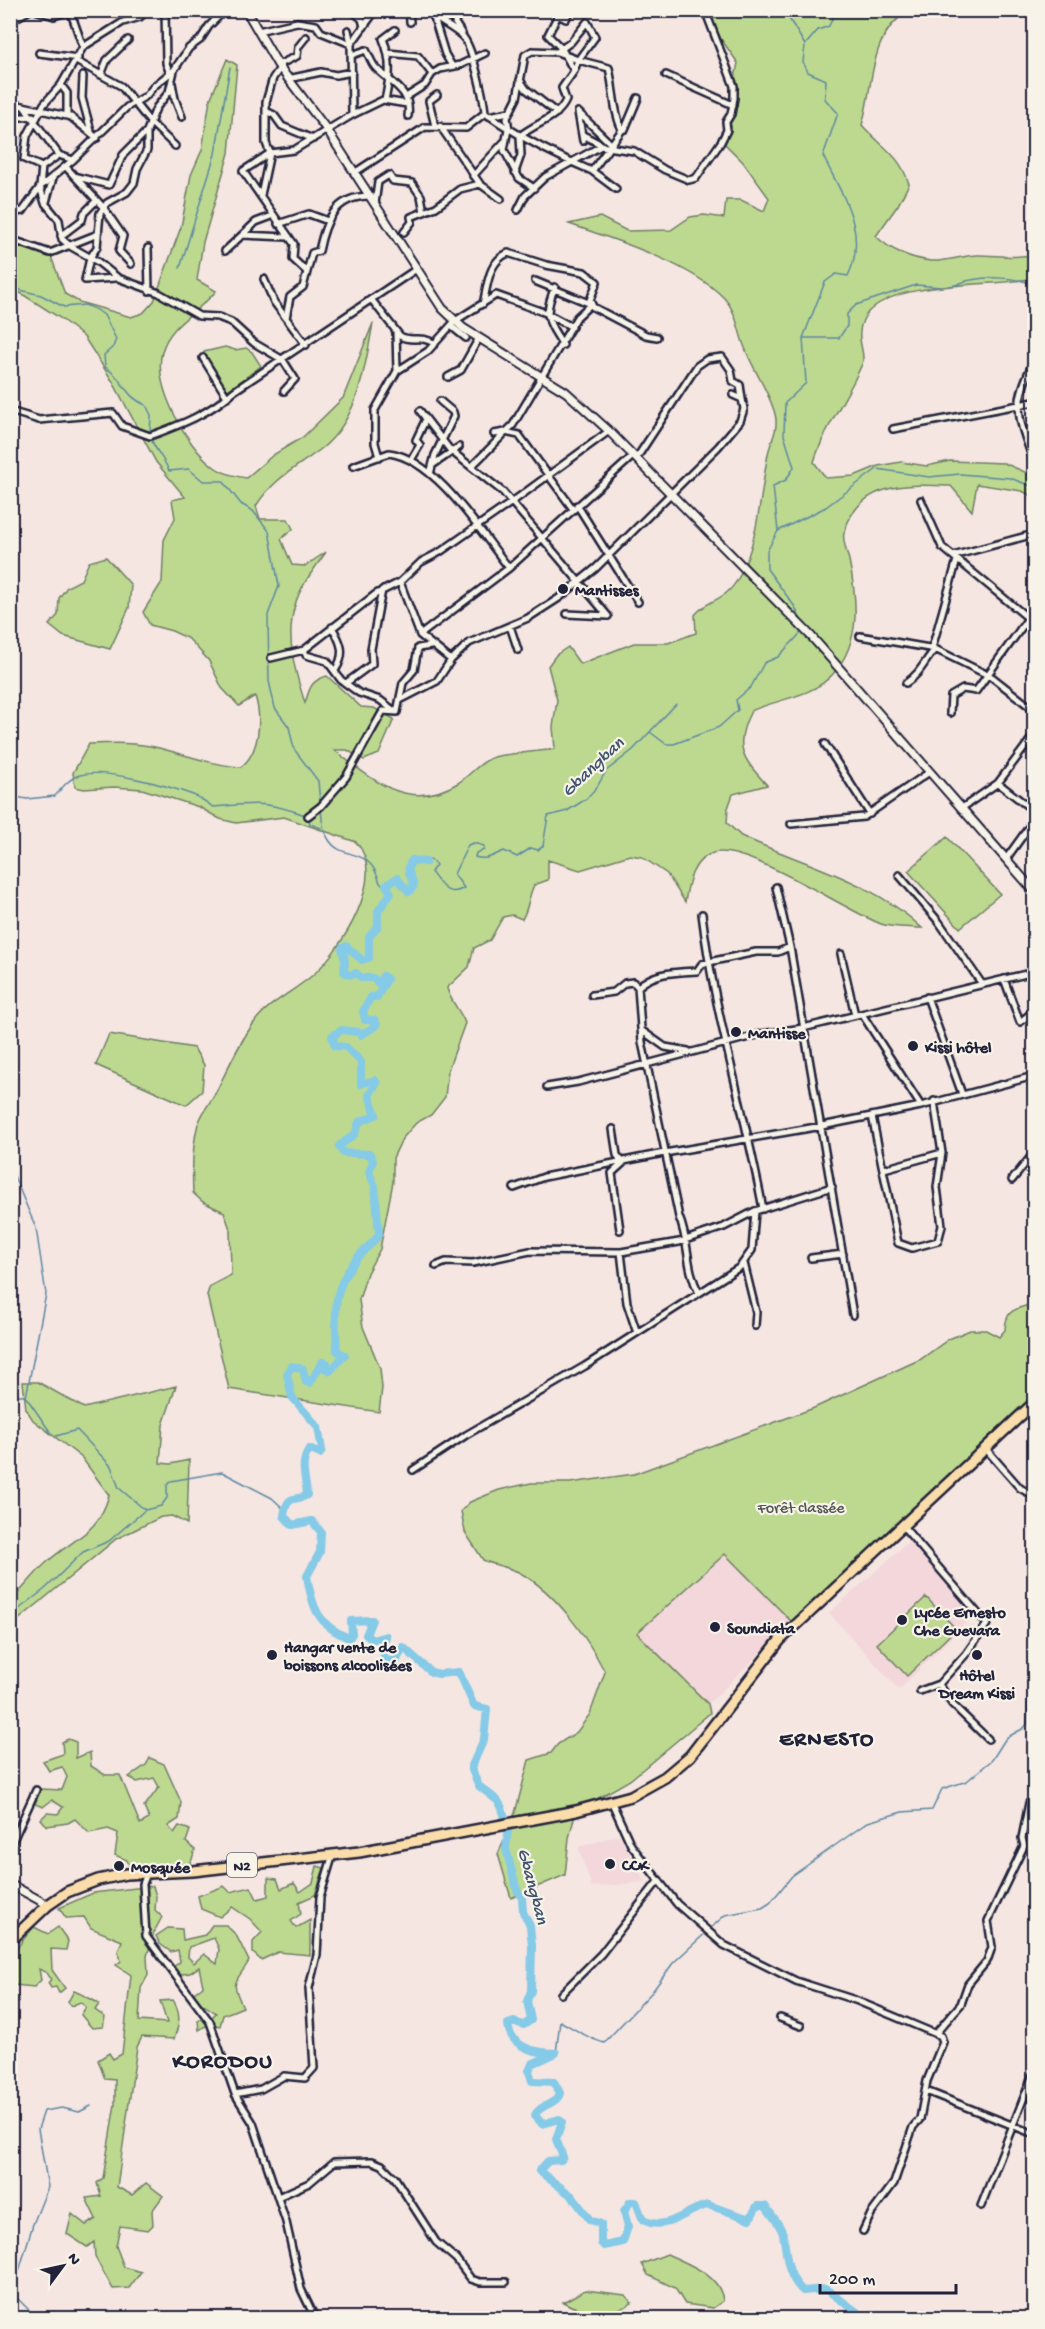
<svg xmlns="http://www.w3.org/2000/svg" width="1045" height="2329" viewBox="0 0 1045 2329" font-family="'Gochi Hand',sans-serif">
	<rect width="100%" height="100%" fill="#f5e6e2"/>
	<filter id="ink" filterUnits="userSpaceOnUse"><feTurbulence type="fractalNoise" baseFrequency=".0167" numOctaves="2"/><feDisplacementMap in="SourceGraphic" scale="12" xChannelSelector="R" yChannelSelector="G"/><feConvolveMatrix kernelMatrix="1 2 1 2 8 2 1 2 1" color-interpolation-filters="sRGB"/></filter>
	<g filter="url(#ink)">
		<path fill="#f3d7da" d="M912,1539L975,1613L899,1690L829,1613Z
			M725,1554L792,1622L708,1704L636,1633Z
			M619,1835L645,1882L592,1887L578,1847Z"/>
		<path fill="#bdd990" stroke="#707e66" stroke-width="1.5" fill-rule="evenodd" d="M708,11H908C868,36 874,85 862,125C881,147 900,154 909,184L898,205L876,236C889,250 912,259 931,261C947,262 963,255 978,255C998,255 1015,259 1034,254V278C994,288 882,278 863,320C854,339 867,353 862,364C847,399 825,426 814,462L826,478L854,476L878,466L901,462L927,466L950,461L1004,463L1034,476V497L1022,491L977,484L972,511L951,486C909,484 858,481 844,533C842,540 847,553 849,560C857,599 862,641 833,674C813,697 777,699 751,711C733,746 742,758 767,785L733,794L728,808L727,823L741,836C802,864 872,880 922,928C909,927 892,928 881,924C847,911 745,843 713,853C692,860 688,883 685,902L667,874L642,857L630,855L580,870L548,860V880L534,885C528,897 529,908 522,919L512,915L503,917L490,940L474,948L469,967L447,988C450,1001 460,1010 465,1023L448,1070L445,1097L431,1115L416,1123L402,1139L393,1158V1182L380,1249L367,1273L359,1300L363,1327L380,1368L382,1388L379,1412L229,1389L207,1295L210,1286L231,1275L230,1229L224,1212L203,1202L193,1193C192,1171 192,1145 198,1124C202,1113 210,1102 216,1092C228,1068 240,1041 256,1020C271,1001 296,990 314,974C342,948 388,877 356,842L284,817L236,823L220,819L199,807L142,789L114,787L84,789L75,787L73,773L89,744C113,743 136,742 159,748C187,755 213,765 241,767C260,752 262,718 255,696L239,706L222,688L209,661L189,639L172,631L150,625L143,612L162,582L164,540L175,518L172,500L185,497L156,462L113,382L84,337L60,318L11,287V247L34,245L49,251L65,294L79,302L131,317L143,313L154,301L181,227L191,175L202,150L210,100L227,59L237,65L229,153L203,242L197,280L216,291C199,312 169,324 162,352C153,386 186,445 212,465C221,473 234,476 246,478L273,455L303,437L343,398L373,323C365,367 359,419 321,449C296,468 273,479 256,506L260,519H288L293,529L281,539L292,565L305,566L326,552C315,568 300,586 295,605C285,638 295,672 305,703C310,688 310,681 327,676L361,707L374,708L394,719L379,754L364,760L347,750H334C373,780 408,813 458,783C469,776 479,763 491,758C504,753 540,752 555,749L553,727L557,700L548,666L556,655L568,647L580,664L634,643H668L696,633L695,615C708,598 725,603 739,577C759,540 760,494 768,454C771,440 779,429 775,414C769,391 753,370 745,348C738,331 737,312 724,298C691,264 614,239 569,224L600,217L627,231L671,230L690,217L704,215L724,218L726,200H741L764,211L769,198L743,162L723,142L737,97L735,78L738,63L721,39Z
			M225,347L235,350L246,348L252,352L261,366L229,390L219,385L202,356L204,352Z
			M106,557L131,585L129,608L110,649L63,636L49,625L58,615L59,598L67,587L81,580L89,562Z
			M947,837L1000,894L960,928L908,871Z
			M109,1034L194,1048L204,1065L202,1091L186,1105L96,1065Z
			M1034,1303V1407L809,1615L792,1622L725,1554L637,1633L708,1704L710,1713L630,1780L576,1811L569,1838L565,1875L511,1898L498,1854L515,1813L529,1760L551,1753L558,1744L577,1732L590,1714L605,1672C587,1637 557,1594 522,1574C511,1567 495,1566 483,1560L465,1532L461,1511L470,1502L499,1490L531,1483H570L634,1474L814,1408L921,1359L949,1339L970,1330H986L999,1337L1005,1330C1006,1307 1017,1310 1034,1303Z
			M23,1382H38L84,1408L176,1386L163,1425L160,1463L171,1464L189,1460L187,1524L172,1516L161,1517L116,1539L11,1626V1601C23,1589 33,1575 46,1563C74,1537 98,1535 109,1495L82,1458L33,1420L26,1409Z
			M926,1597L956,1629L907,1676L877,1644Z
			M68,1739L76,1742V1758L90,1752L91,1766L105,1775H120L140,1824L149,1819L144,1807L159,1787L154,1778L137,1782L129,1777L146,1765L150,1758L164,1764L181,1802L179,1819L168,1826L174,1833L179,1826L190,1830L186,1842L195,1850L189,1868L162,1864L149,1870L131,1869L127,1860L115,1855L118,1833L108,1829L89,1833L75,1819L68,1823L47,1826L41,1819L47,1813L58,1814L63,1807L52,1800L43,1807L35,1804L41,1789L62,1790L67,1777L62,1767L49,1771L43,1761L63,1754L62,1742Z
			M317,1866L324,1868L315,1895L299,1902L301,1914L291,1921L296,1928L310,1920V1955L278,1952L261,1960L253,1953V1942L262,1932L250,1919L232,1907L220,1917L201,1909L198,1896L224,1886L230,1892L251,1887L257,1899L268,1896V1878L277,1879L281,1889L294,1883L300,1892L313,1883Z
			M153,1886L156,1896L155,1910L162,1917L154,1932L147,1956L148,1975L141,1988L139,2021L167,2023L160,2001L173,2000C182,2014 179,2025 174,2039L142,2037L137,2047L117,2187L132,2195L146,2183L163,2196L152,2211L153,2225L148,2230L120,2226L116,2246L124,2267L141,2272L129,2288L113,2289L95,2257L94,2242L87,2247L67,2234L72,2214L86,2225L96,2219L86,2198L101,2196L97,2183L103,2178L115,2104V2080L105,2079L98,2060L109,2053L113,2059L122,2054L131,1975L116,1965L121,1961L118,1951L122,1941L91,1928L84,1917L66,1918L59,1908L93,1893Z
			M212,1925H226L236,1935L249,1961C236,1984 229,1978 243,2007L223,2015L220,2026L209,2024L199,2030L198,2020L211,2018L216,2013L195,1999L194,1993L203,1986L199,1967L190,1973L176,1975L173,1967L180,1962L178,1950L171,1952L160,1944L156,1936L168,1928L182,1929L183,1940L205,1935ZM214,1938L219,1949L217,1964L204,1954L194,1963L188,1957L189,1947Z
			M34,1927L48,1934L58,1927L68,1941L66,1950L51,1949L52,1970L65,1988L59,1993L56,1987L51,1988L48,1983L51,1979L47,1973L39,1969L41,1980L34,1987L14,1985L11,1988C10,1955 12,1952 34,1927Z
			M74,1991C77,1992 96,2001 99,2004L95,2010L105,2017L103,2027L92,2028L81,2015L86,2007L80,2002L71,2006L68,2002Z
			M667,2254C688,2264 721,2275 723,2301L713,2308L685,2304L675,2288L648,2275L642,2264Z
			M585,2290L625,2295L632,2303C613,2316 582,2313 563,2302Z"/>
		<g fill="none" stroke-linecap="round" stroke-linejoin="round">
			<path stroke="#5d87a2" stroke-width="1.5" d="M784,10L805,45L803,62L808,72L826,80L825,99L838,113L823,156C842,195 869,232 848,276L836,274L825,282L803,338L806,383L785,403L784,435L794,467L786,480L773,486L778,531L767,551V569L795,607L802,622
				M806,44L818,30L829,26L836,10
				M180,268L215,154L230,67
				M10,282L16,289L41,295L64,307L85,305L97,310L104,315L116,339L113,347L104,355L105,367C125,379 123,396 146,405L151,415L150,433
				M949,286C958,286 962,281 971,280C992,276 1015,278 1034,284
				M803,338H839L847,326V314L856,305L916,285L941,287
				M151,438C155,451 164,458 169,471L189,469L203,481H223L241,504L253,511L269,531L279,586L268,615L269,681L275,708L289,727L294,749L318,781L320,803
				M778,531L826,507L877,469L929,477L960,474L1010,478L1034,487
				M650,732L666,744H674L719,727L738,710L736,700L751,687L764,663L778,657L800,634L801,629
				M10,796L27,799L55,796C62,788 69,778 80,775C105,768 169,786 193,795C201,798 207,803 213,807C256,803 266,801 308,816L310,824L321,828
				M321,808C322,819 322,830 329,840C343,862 369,844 380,883L386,887
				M427,862L430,859L436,865L431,872C441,885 447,898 464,888L454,874L468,845L473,843L484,846V850L476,853L475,857C487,861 493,855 504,851L517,857L531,848L538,850L543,846L548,816L567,811L586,799L597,787L606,771L633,750L676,704
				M13,1174L36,1228L46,1294L26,1397
				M10,1392L26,1397L51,1433
				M56,1436L77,1430L111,1466L119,1488L144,1509
				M10,1616L45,1589L83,1552L109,1541L145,1510L161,1506L167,1498V1485L171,1481L222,1472L272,1498L285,1510
				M556,2053L560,2021C574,2029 589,2039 604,2043L652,1992L673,1963L725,1915L762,1908L770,1903L792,1876L868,1822L902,1812L932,1810L942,1789L967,1781L992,1760L1006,1738L1024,1728L1027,1724L1028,1699L1034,1690
				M10,2291L37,2318
				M17,2296V2278L33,2224L48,2187L38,2129L44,2111L62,2108L79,2112L91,2106"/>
			<path stroke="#85cae7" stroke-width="8" d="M426,862L412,860C404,872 412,875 414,886L409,892L397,878L386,885L391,893L378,911V926L369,937V958L362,960L346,946L342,948L345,961L344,972L350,975L356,973L362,978H373L378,983L383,976L387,979L377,997H371L363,1011L365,1020H375L377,1025L361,1035L358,1032L342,1030L332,1036L335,1046L346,1047L361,1062V1084L375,1080L377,1083L369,1095L376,1115L359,1122L355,1134L339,1146L343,1153L370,1154L373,1161L369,1172L375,1186L379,1234C373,1244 364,1249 357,1258C331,1290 335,1312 337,1351L345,1355L330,1371L325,1368L327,1363L322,1362L310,1383L306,1382L303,1369L292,1366L287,1374L292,1397L318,1427L322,1450L320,1454L309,1449C299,1465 306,1478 307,1495C297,1502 287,1492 284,1516L292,1525L312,1521L321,1532L320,1552L307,1576C312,1607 318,1626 349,1638L352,1634L351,1621L372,1620L366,1635L372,1640L386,1636L382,1651L386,1660L396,1662L403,1647L431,1672L439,1674L459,1672L474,1706L487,1709L484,1739L471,1768L479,1786L498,1801L502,1808L508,1828L506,1849L517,1890L522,1898L523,1912L530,1926L532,1945L531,1991L527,2001L531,2020L524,2025L514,2022L508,2024C510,2048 536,2053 556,2053L532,2064L529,2071L532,2081L554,2082L560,2093C557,2105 540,2104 535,2115L542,2124L559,2119L562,2122L556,2139L563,2157L561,2160L548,2161L539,2171L572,2196L590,2220L601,2224V2243L604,2246L623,2242L628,2226L624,2211L630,2202H636L643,2220C667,2233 686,2209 708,2205L750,2219L757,2206H765C771,2214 780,2224 783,2234C787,2254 786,2276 803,2291L825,2289L830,2292L865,2318"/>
			<g stroke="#22223b" stroke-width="10">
				<path id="minor" d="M35,10L54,16L73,10
					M70,10L83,47
					M165,10L166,63L170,74
					M214,10L215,20
					M409,10L410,22
					M458,10L455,23L462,34
					M570,10L566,19L558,15L548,35L562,49L574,71
					M355,13L362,19L364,27
					M434,18L445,54L452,66
					M10,21L30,10
					M348,30L351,43
					M258,31L297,22L316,25L321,32L351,44
					M39,53L78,58
					M388,53L418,56L432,74
					M352,55L366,50C369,55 371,62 375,67C390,83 412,90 408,116
					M76,61L121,86L150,122L175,146
					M278,65L297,56L298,47L306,37
					M101,75L107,60L128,40
					M666,75L733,105
					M83,76L82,98L91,131
					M288,79L321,72L336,75L352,72
					M520,80L526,89L557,113
					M172,83L175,99L182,117
					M61,85L67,93V116
					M406,97L425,85L432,74L440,69L460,65L485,53
					M385,100C390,78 392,60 383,39L395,30
					M10,103L71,117L97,138
					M25,108L59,155
					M266,111L274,115L282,126L313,139
					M485,113C519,137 554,155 592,171L622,130C613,111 614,89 609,68L578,60L595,37L587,22L571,42L557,52L578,60L574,71L562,88L566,100C559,118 534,124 520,136L521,155L515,172
					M352,115L383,100L407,104
					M489,116L509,112
					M10,118L33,116
					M435,126L429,101L437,95
					M440,126L480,184L501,199
					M508,129L504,150L519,178L534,188
					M509,129L507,118L517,98L525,55L532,51L557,52
					M622,130L625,129L638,98
					M583,135L602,145
					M583,141L578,112L612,145
					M73,160L59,155L42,167L24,159L27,136L44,104L61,85L83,47L123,22L140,17L147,10
					M42,167L40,187L45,203L59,220L62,239L70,246L98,262L118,278L159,293L199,316L218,317L231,322L254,343L283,360L295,379L284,391
					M66,167L103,207L123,236L119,251L131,264
					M592,171L616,189
					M354,173L425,127L466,128L485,113C484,99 472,44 462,36C451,26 437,21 427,10
					M74,176L109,185L123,155L147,131
					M473,176L504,142
					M261,195L270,153L266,143V102L273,78L280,68
					M46,202L53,178
					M375,204L378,182L389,175L393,181L412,183L421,196L424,212
					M518,210L525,196L545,177L601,146L634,151L665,170L689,180L696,178L721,142L727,130L726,122L731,114L734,98V86L705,10
					M10,213L23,211L40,187L73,160L127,107L146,96L154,86L174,70L189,48L200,40L209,26L225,10
					M278,224L309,214L328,221
					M404,232L412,222L411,217L436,207L460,189L480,184
					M243,235L288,237
					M61,236L82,220L84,213L96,201
					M10,239L50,253L98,234
					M148,248L149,291
					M225,251L256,222L272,216
					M306,271L293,259L294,244L243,171L270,153L294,150L352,115L351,44L376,10
					M116,278L85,280L90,258L97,247L100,213L107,203L127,192L134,183L137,169L147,150V131L156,108L169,92L174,71
					M264,279L274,302L306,345
					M555,287C543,315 547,320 563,345
					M371,299L400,336C412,343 421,334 435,344
					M483,304C488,284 488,262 508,253L546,265L584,272L597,282L590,300L593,307L646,335L657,337
					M286,318L290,297L303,287L312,253L319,251C325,221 335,197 368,196
					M451,326L466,338
					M396,332L397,371
					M203,358L227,397
					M1034,360C1012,407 1017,415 1034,462
					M448,377L461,370L479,338
					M10,411L39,420L113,413L122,426L150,436C182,424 209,414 234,391L415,270
					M420,411L450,450L503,492L608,616
					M893,429L1034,402
					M494,434L505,432L519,435L573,509
					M379,457L375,443V410L397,371L428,351L455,321L496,295L546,313L572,327
					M636,459L697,366L707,359L722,357L731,370L733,381L740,385L742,399
					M411,460L420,445L416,440L425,421
					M434,464L459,447
					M353,466L389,453C436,459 481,533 509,568
					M472,466L513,425L577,317L591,304L535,281
					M430,474L435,455L454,416L453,412L440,401
					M921,500L942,547L1034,623
					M577,505L638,602
					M953,556L1034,534
					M400,582L420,635L451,660L469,643L528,618L559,598L596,568L718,447L740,421L744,409L742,399L733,395
					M567,614L608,616
					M510,626L518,650
					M332,627C341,642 346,653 336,669
					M420,635L509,568L633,456
					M860,636L935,649L992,677L1034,710
					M932,648L957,560
					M304,650L306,655L327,661L341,680L359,693L380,700L393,710
					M271,658L304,650L376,594L400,582L421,562L440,552L512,502L609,431
					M346,683L372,664L371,649L382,590
					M906,683C920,674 924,662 935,649
					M400,700L437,681L451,660
					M397,712L403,683L414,670L418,648L431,646
					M950,713L951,696L963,689L976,691L1034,610
					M825,744L870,814
					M998,783L1034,811
					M962,808L998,783L1034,735
					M308,816L321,806L346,777L383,711L397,712
					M791,824L864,817L928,773
					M1006,859L1034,820
					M899,875L939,922L982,984
					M776,887L790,947L853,1315
					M702,914C714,1014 745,1110 763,1209
					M841,954L855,1015
					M1004,979L1020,1022L1034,1011
					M638,987C654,972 676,972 697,971L702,964L709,962L756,952H778L790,947
					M592,995L614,992L625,983L633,982L638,987L642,1042L679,1217C690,1243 685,1267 699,1293
					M927,997L962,1094
					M862,1014L921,1106
					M641,1030L665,1047L688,1051
					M547,1087L578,1082L761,1034L803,1028L1034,972
					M872,1116L898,1243L912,1248L938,1241L942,1226L937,1187L942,1153L934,1101
					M613,1129L617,1155L623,1163L612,1173L620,1230
					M884,1169L942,1153
					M1012,1180L1034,1153
					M514,1188L544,1177L659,1154L822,1126L921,1106L1034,1076
					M621,1252L627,1303L637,1333
					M811,1258L843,1254
					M744,1263L756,1312L755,1326
					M436,1266L446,1262L473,1263L530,1251L621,1252L679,1242L724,1227L755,1211L832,1187
					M985,1448L1020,1488L1034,1496
					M413,1470L466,1435L585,1366L740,1267L752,1250L755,1211
					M902,1525L987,1624L966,1654L939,1684L920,1691
					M939,1684L952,1704L988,1739
					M612,1803L631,1845L677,1904L724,1945L796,1981L855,2000L941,2036L943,2042L927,2081L920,2119L913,2127L894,2183L871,2214L863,2231
					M10,1847L36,1790
					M147,1873L143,1884L146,1936L210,2022L235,2094L253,2123L286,2222L301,2289L315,2318
					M561,1994L601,1954L659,1880
					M780,2018L801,2026
					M936,2033L961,2004L968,1984L987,1961L992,1947L988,1921L1024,1846L1022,1838L1029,1803L1034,1799
					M926,2091L1034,2134
					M235,2094L261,2089L284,2076L305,2078L314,2068L309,1988L317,1955L320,1897L333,1854
					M278,2197L309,2183L334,2162L372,2161L382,2165L395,2178L436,2242L456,2259L471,2279L480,2282H506
					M981,2206L1034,2072"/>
			</g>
			<g stroke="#22223b" stroke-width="11">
				<path id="tertiary" d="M246,10L278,65L327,130L442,308L463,328L566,392L609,431L811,636L1034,891
					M10,1884L48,1905"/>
			</g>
			<g stroke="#22223b" stroke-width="14">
				<path id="trunk" d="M10,1941L48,1905L67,1892L98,1880L126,1874L193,1871L359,1852L576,1811L631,1796L665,1777L690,1756L780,1640L1034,1403"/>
			</g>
			<use href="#minor" stroke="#f7f3e8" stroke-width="5"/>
			<use href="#tertiary" stroke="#f7f3e8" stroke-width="7"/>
			<use href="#trunk" stroke="#faddab" stroke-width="9"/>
		</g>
	</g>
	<g fill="#22223b" stroke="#f7f3e8" stroke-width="2">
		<circle cx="563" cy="589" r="6"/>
		<circle cx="736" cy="1032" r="6"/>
		<circle cx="913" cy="1046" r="6"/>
		<circle cx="902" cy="1620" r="6"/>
		<circle cx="715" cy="1627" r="6"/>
		<circle cx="272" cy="1655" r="6"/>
		<circle cx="977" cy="1655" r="6"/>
		<circle cx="610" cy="1864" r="6"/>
		<circle cx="119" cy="1866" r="6"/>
	</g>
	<g text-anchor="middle" stroke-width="4.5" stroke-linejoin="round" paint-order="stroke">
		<rect fill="#f7f3e8" stroke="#62616f" stroke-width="1.5" x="227" y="1853" width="30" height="24" rx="4.5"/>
		<g font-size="15" font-weight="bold" fill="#22223b">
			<text x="242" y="1870">N2</text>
		</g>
		<g font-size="16" font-weight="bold" fill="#22223b" stroke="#f7f3e8" text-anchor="start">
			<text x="575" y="595">Mantisses</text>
			<text x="748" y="1038">Mantisse</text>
			<text x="925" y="1052">Kissi hôtel</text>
			<text x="914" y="1617">Lycée Ernesto<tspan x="914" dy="18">Che Guevara</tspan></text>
			<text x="727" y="1633">Soundiata</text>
			<text x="284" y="1652">Hangar vente de<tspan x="284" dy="18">boissons alcoolisées</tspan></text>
			<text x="977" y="1680" text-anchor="middle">Hôtel<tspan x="977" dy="18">Dream Kissi</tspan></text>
			<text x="622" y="1870">CCK</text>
			<text x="131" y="1872">Mosquée</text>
		</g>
		<g font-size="16" fill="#505954" stroke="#f7f3e8">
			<text x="801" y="1512">Forêt classée</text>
		</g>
		<g font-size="18" font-style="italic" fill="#40546f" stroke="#f7f3e8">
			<text transform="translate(592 766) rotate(-43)" y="6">Gbangban</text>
			<text transform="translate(534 1886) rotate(75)" y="6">Gbangban</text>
		</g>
		<g font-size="22" font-weight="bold" letter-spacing="1.5" fill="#22223b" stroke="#f7f3e8">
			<text x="827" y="1745">ERNESTO</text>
			<text x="223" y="2067">KORODOU</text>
		</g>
	</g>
	<rect width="1045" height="2329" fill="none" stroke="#f7f3e8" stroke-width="36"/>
	<rect x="18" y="18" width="1009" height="2293" fill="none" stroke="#22223b" stroke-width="2" filter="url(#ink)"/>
	<g transform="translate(63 2266) rotate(57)" stroke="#f7f3e8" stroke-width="4.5" paint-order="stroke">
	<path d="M0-4.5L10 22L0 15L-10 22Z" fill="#22223b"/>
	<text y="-9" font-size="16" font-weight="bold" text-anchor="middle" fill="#22223b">N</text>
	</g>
	<path d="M820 2284v9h136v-9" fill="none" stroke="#22223b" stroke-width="3"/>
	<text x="829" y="2284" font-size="18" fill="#22223b" stroke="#f7f3e8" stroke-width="4.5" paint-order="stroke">200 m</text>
</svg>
